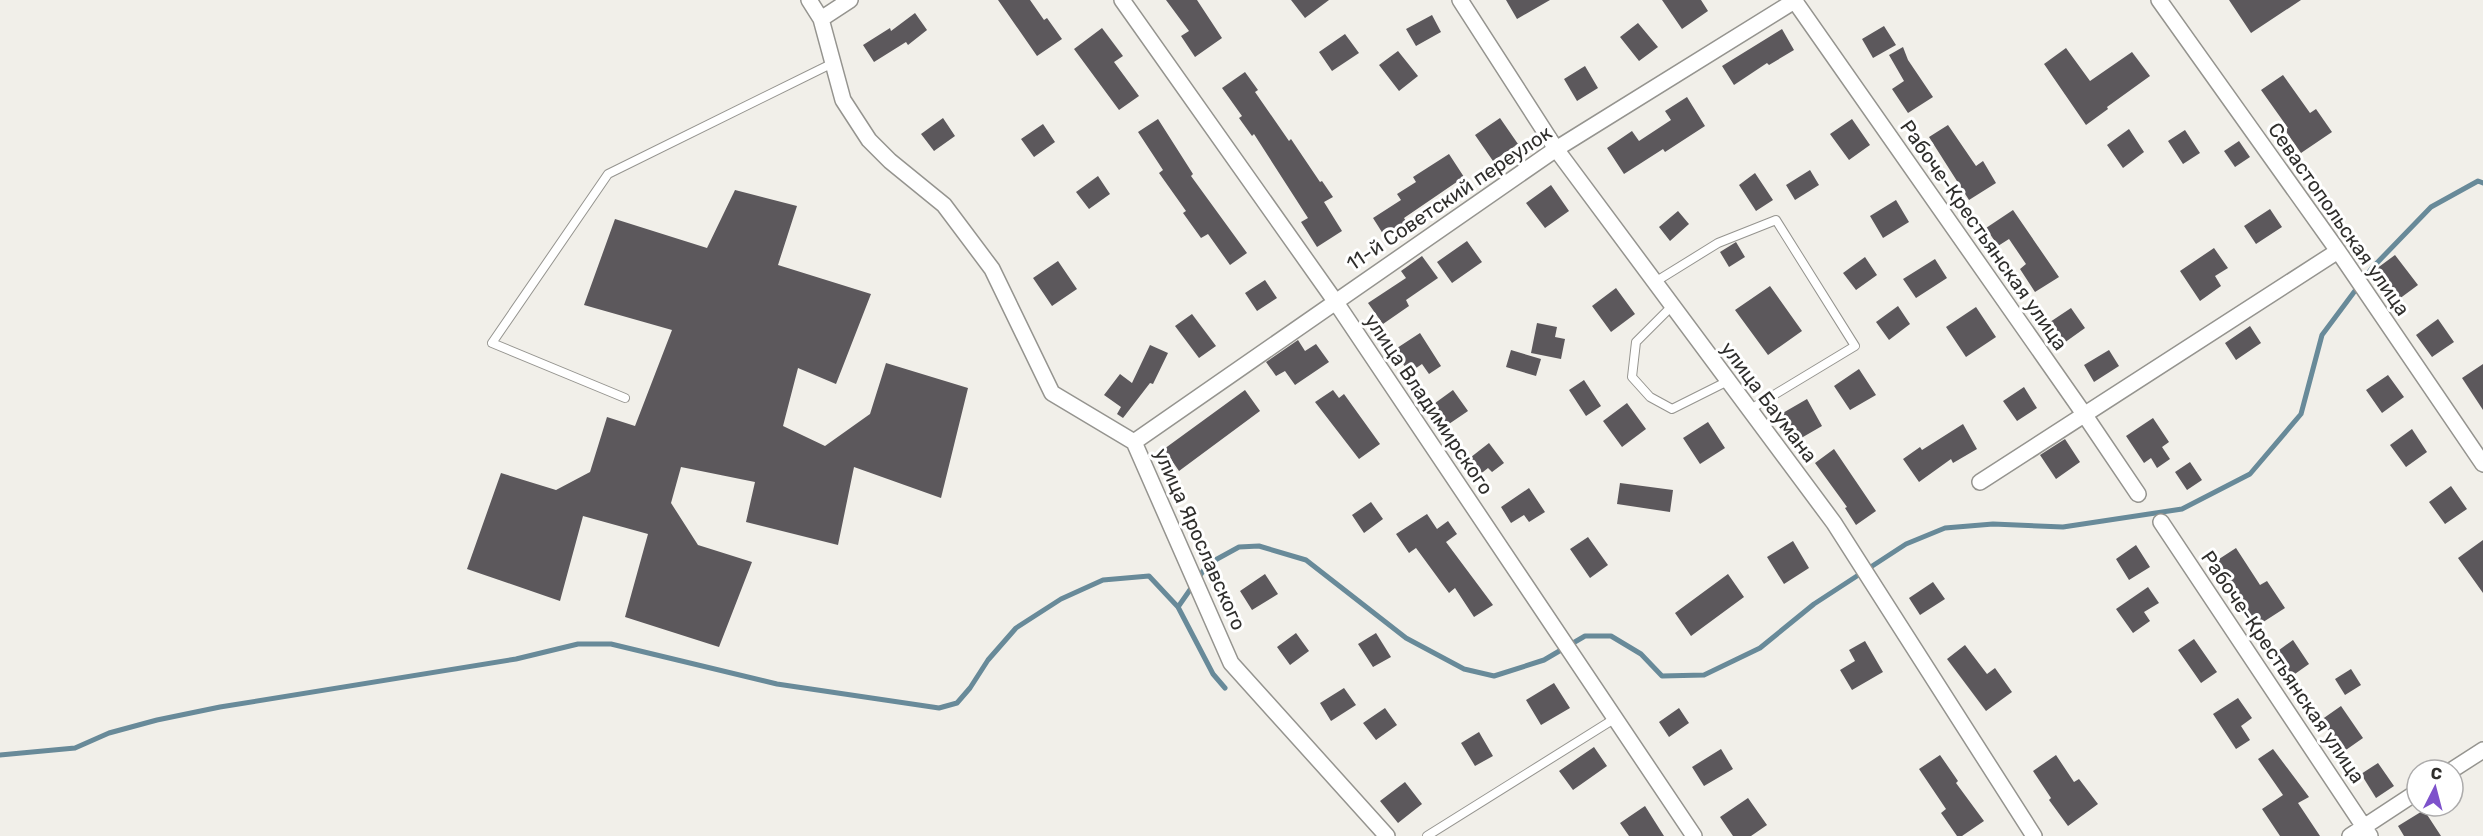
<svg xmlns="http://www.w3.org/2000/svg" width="2483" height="836" viewBox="0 0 2483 836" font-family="Rubik,sans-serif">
	<rect width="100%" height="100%" fill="#f1efe9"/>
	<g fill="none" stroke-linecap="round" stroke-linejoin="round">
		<path stroke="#688a99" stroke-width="5" d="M1178,607L1208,564L1239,547L1259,546L1306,560L1406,638L1464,669L1494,676L1544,660L1585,636H1611L1641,654L1662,676L1704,675L1760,648L1814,604L1906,544L1945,528L1993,524L2063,527L2182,509L2250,474L2301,414L2322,335L2372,268L2431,207L2478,181L2483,183
			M0,755L75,748L109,733L157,720L220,707L516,659L578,644H611L777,684L939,708L957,703L970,688L988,660L1016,628L1061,599L1103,580L1149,576L1178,607L1213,674L1225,688"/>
	</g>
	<path fill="#5c585c" d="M998,0H1030L1044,20L1047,18L1062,39L1037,56Z
		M1166,0H1197L1222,38L1195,57L1181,36L1189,31Z
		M1291,0H1329L1305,18Z
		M1506,0H1550L1517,19Z
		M1662,0H1701L1708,11L1682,29Z
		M2229,0H2301L2251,33Z
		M915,13L927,30L908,45L906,42L874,62L863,45L890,28L891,31Z
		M1432,15L1441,32L1416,46L1406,29Z
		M1638,23L1658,47L1639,61L1620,37Z
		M1884,26L1896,45L1873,58L1862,39Z
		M1102,28L1123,56L1114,62L1139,96L1119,110L1074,49Z
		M1782,29L1794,50L1769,65L1767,63L1734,85L1722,66Z
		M1345,34L1359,53L1332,71L1319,52Z
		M1903,47L1908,60L1933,97L1908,113L1892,89L1904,81L1889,55Z
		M2066,48L2090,81L2132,52L2150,76L2107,107L2108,109L2086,125L2044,64Z
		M1398,51L1418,76L1399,91L1379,65Z
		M1585,66L1598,88L1577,101L1564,79Z
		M1245,72L1258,90L1255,92L1289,141L1291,139L1320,182L1322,181L1333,197L1324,202L1342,231L1317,247L1301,222L1308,218L1254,134L1252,136L1239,118L1242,116L1222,88Z
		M2283,75L2310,113L2316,109L2332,132L2301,153L2285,130L2288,128L2261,90Z
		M1687,97L1705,126L1665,152L1663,149L1624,174L1607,148L1632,131L1639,141L1671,120L1665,111Z
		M943,118L955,136L934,151L921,134Z
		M1500,118L1518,144L1493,161L1475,135Z
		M1158,119L1193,174L1191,176L1247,253L1230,265L1208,234L1201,238L1183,213L1186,211L1159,173L1163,170L1138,132Z
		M1852,119L1870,145L1849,160L1830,134Z
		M1043,124L1055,142L1034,157L1021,139Z
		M1948,125L1976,166L1983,161L1996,183L1969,200L1929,137Z
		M2129,129L2144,152L2123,168L2107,145Z
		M2185,130L2200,153L2183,164L2168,141Z
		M2239,141L2250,157L2235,167L2224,151Z
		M1449,154L1464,177L1404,218L1407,223L1385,237L1373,218L1401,200L1397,194L1416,182L1413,177Z
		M1810,170L1819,185L1795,200L1786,185Z
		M1755,173L1773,200L1756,211L1739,185Z
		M1098,176L1110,194L1089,209L1076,192Z
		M1551,185L1569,211L1545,228L1526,203Z
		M735,190L797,206L778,265L871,294L836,384L798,368L783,426L825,446L870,414L886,363L968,388L941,498L854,467L838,545L746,522L755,482L681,467L671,503L698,545L752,562L719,647L625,617L648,534L583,516L560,601L467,569L501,473L556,490L590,472L607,417L635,426L672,330L584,305L615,219L707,248Z
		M1896,200L1909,222L1883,238L1870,216Z
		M2270,209L2282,227L2256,244L2244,226Z
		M2013,210L2059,277L2035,292L2020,269L2026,264L2009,239L1998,246L1986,228Z
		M1678,211L1689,224L1670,241L1659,227Z
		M1467,241L1482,262L1452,283L1437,262Z
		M1736,242L1745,257L1729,267L1720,252Z
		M2214,248L2228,268L2215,276L2221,286L2200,301L2180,271Z
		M2395,255L2418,285L2395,302L2372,272Z
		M1422,256L1438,278L1406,300L1409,306L1383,324L1368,303L1406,278L1401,271Z
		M1865,257L1877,275L1856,290L1843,273Z
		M1935,259L1947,278L1916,298L1903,279Z
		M1058,261L1077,289L1052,306L1033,278Z
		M1265,280L1277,298L1257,311L1245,293Z
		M1770,286L1802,331L1768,355L1735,310Z
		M1616,288L1635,314L1611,332L1592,306Z
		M1898,306L1910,324L1889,340L1876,322Z
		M1976,307L1996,337L1966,357L1946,327Z
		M2071,308L2085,328L2064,343L2050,322Z
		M1192,314L1216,346L1199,358L1175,326Z
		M2438,319L2454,342L2432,357L2416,335Z
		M1537,323L1557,327L1555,337L1565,339L1561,359L1531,353Z
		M2250,326L2261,343L2236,360L2225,343Z
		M1420,333L1441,366L1429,374L1422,364L1409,373L1394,350Z
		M1298,340L1305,351L1316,344L1329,362L1295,385L1285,371L1276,376L1266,362Z
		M1150,345L1168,353L1153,384L1150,383L1123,418L1117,414L1121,407L1104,395L1120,374L1132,383Z
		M1511,350L1541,359L1536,376L1506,367Z
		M2109,350L2119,366L2094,382L2084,365Z
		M2483,364V410L2462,378Z
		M1859,369L1876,395L1850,410L1834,386Z
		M2388,375L2404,397L2382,413L2366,390Z
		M1584,380L1601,406L1586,416L1569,390Z
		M2024,387L2037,408L2017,421L2003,401Z
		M1245,390L1260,411L1179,471L1164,449Z
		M1333,390L1339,398L1344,394L1380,444L1359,459L1315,402Z
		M1453,390L1468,411L1446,426L1431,406Z
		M1807,399L1822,426L1796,441L1781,414Z
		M1627,403L1646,429L1622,447L1603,421Z
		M2153,418L2169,442L2162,447L2170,459L2157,468L2151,458L2144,463L2126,436Z
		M1708,422L1725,448L1700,464L1683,438Z
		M1963,424L1977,449L1953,463L1951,459L1919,482L1903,459L1920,447L1922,450Z
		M2412,429L2427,452L2406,467L2390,445Z
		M2065,439L2080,462L2056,479L2040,455Z
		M1489,443L1504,463L1492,472L1488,468L1478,476L1466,461Z
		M1834,449L1876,511L1856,525L1845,508L1847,507L1815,463Z
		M2190,462L2202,480L2187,490L2175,472Z
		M1620,483L1673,490L1670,512L1617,504Z
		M2451,486L2467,509L2445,524L2429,502Z
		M1529,488L1545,512L1529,522L1524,515L1511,523L1501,507Z
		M1371,502L1383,519L1364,533L1352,515Z
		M1427,514L1437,529L1448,521L1457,534L1446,542L1493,605L1474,617L1455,588L1449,593L1416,548L1409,553L1396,534Z
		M1588,537L1608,565L1590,578L1570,549Z
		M2483,540V593L2458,558Z
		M1793,541L1809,568L1784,584L1767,557Z
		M2136,545L2150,567L2129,580L2116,559Z
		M2236,548L2260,585L2267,581L2285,608L2257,626L2216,561Z
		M1265,574L1278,594L1252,610L1240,591Z
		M1728,574L1744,597L1691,636L1675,613Z
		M1933,582L1945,599L1920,615L1909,598Z
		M2148,587L2159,603L2144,612L2150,621L2133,633L2116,609Z
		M1296,633L1309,651L1290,665L1277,647Z
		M1376,633L1391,657L1373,667L1358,644Z
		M2194,639L2217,672L2201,683L2178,650Z
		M2293,640L2309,664L2292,676L2275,653Z
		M1865,641L1883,672L1852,690L1840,670L1855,661L1849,650Z
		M1965,645L1987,674L1995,668L2012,692L1986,711L1947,659Z
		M2351,669L2361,685L2345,695L2335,679Z
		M1554,683L1570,708L1541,725L1526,700Z
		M1344,688L1356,705L1331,721L1320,703Z
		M2238,698L2252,718L2241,726L2250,740L2236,749L2213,714Z
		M2341,706L2363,738L2343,752L2321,720Z
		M1385,708L1397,725L1376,740L1363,723Z
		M1679,708L1689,723L1669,737L1659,722Z
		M1479,732L1493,756L1475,766L1461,743Z
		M1594,747L1607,766L1573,790L1559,771Z
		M1721,749L1733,769L1704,786L1692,767Z
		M2273,749L2309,797L2298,803L2320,836H2280L2262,809L2283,795L2258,759Z
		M1940,755L1958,781L1956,783L1984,821L1962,836H1957L1941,813L1946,809L1919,769Z
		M2056,755L2074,782L2079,779L2098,804L2068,826L2049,800L2051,798L2033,771Z
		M2378,763L2394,786L2376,798L2361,774Z
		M1405,782L1422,804L1398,823L1380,801Z
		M1748,798L1767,825L1751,836H1733L1720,817Z
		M1645,806L1664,836H1629L1620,823Z
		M2424,810L2441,836H2404L2398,826Z"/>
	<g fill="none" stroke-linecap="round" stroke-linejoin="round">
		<g stroke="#95948f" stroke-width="10">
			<path id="lane" d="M1655,282L1718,243L1776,220L1855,346L1749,410
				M1672,306L1636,342L1632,377L1650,397L1672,409L1728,381
				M625,398L492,343L608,174L833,63
				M1427,836L1614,719"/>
		</g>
		<g stroke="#95948f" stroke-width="18">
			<path id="street" d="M809,0L821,19L843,100L869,140L890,161L944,205L992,269L1052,393L1134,442L1231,663L1387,836
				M1122,0L1335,301L1694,836
				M1460,0L1556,149L1834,523L2034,836
				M1794,0L2084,414L2138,494
				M2159,0L2338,251L2483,464
				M821,19L850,0
				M1134,442L1556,149L1796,0
				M1980,482L2338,251
				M2161,522L2370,836
				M2452,770L2483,750
				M2350,836L2417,792"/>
		</g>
		<use href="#lane" stroke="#fff" stroke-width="8"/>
		<use href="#street" stroke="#fff" stroke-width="15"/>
	</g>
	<g text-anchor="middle" stroke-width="6" stroke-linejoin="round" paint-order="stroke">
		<g font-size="20" fill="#2f2e2c" stroke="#fff">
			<text transform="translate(1449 198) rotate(-34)" y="7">11-й Советский переулок</text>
			<text transform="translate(2339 219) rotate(55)" y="7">Севастопольская улица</text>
			<text transform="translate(1984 235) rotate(55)" y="7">Рабоче-Крестьянская улица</text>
			<text transform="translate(1769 402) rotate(53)" y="7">улица Баумана</text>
			<text transform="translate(1429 404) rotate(56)" y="7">улица Владимирского</text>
			<text transform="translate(1200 539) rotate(66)" y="7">улица Ярославского</text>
			<text transform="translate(2283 667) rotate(56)" y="7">Рабоче-Крестьянская улица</text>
		</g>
	</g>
	<g transform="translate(2435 788) rotate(6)"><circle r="28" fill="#ffffff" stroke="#acabab" stroke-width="1.5"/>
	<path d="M0-4.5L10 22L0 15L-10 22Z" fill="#7e52cb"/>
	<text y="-9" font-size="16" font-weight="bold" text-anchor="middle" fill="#2f2e2c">С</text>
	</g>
</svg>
